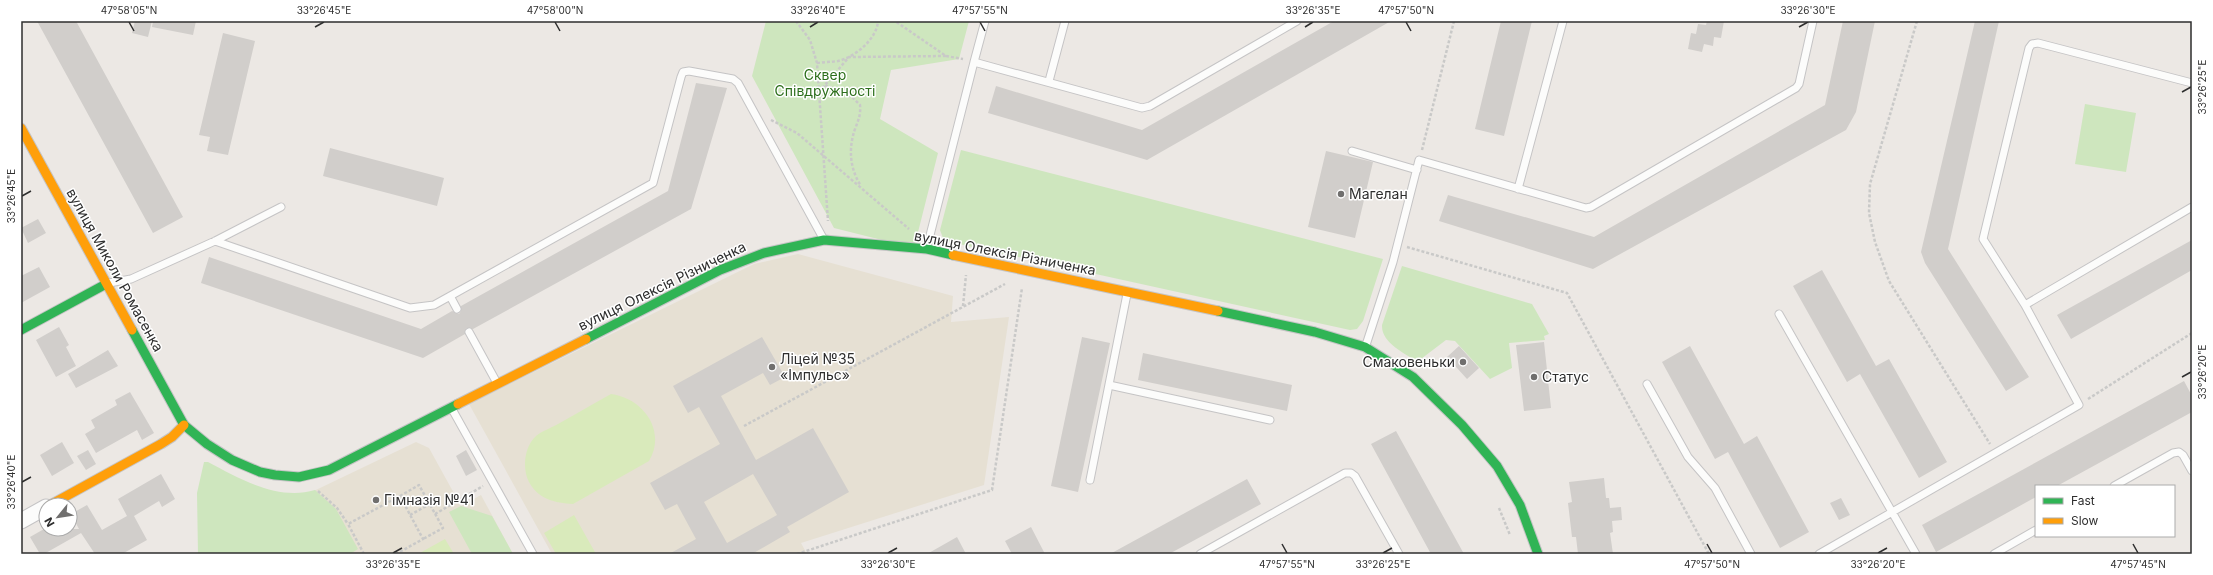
<svg xmlns="http://www.w3.org/2000/svg" width="2213" height="575" viewBox="0 0 2213 575" font-family="Inter,sans-serif">
	<rect width="100%" height="100%" fill="#ece8e4"/>
	<path fill="#e6e0d3" d="M798,254L953,296L951,322L1009,317L984,485L801,543L807,554H552L469,404L754,264Z
		M416,442L429,448L461,506L481,495L513,554H198L199,546Z"/>
	<path fill="#cee6be" d="M766,21H969L959,59L891,70L880,119L938,153L914,248L834,228L752,76Z
		M2085,104L2136,113L2126,172L2075,164Z
		M961,150L1383,259L1363,321L1357,329L1350,330L950,242L943,238L940,230Z
		M1402,266L1532,304L1549,334L1544,336L1545,340L1509,343L1512,368L1490,379L1455,341L1446,340L1417,362C1405,353 1381,343 1382,325Z
		M204,462H208C240,479 278,501 315,490L336,509L358,549L350,554H198L197,493Z
		M461,506L492,516L513,554H472L449,512Z"/>
	<path fill="#d9eabb" d="M611,394C643,398 667,431 649,461L573,504C555,503 538,499 529,482C522,469 524,447 536,436C542,431 551,428 558,424C576,414 593,404 611,394Z
		M574,515L596,554H556L544,533Z
		M445,539L454,554H418Z"/>
	<path fill="#d1cecb" fill-rule="evenodd" d="M37,21H76L183,217L153,233Z
		M135,21H152L148,37L132,33Z
		M153,21H196L193,35L152,27Z
		M1334,21H1391L1147,160L988,113L996,86L1142,130Z
		M1501,21H1532L1504,136L1475,129Z
		M1707,21H1724L1721,38L1714,37L1713,46L1704,44L1702,52L1688,49L1691,33L1696,34L1698,24L1706,25Z
		M1843,21H1875L1856,112L1846,130L1593,269L1439,221L1448,195L1594,237L1825,105Z
		M1975,21H1999L1948,249L2029,377L2006,391L1925,263L1921,252Z
		M223,33L255,41L228,155L207,151L210,137L199,135Z
		M696,83L727,88L691,209L473,329L466,328L465,334L423,358L201,283L209,257L421,329L452,311L459,314L461,311V306L668,191Z
		M330,148L444,178L437,206L323,176Z
		M1326,151L1373,162L1355,238L1308,227Z
		M38,219L46,233L28,243L21,228Z
		M2192,240V270L2071,339L2057,315Z
		M39,267L50,287L21,303V276Z
		M1822,270L1876,366L1889,359L1947,462L1919,478L1860,374L1847,382L1793,286Z
		M59,327L69,345L66,347L76,366L56,377L36,340Z
		M762,337L785,377L770,385L763,373L721,396L756,460L813,428L849,492L787,527L790,532L752,554H669L696,539L677,504L665,510L650,483L720,444L699,407L688,413L673,386ZM753,474L777,515L727,543L704,502Z
		M1082,337L1110,343L1078,492L1051,486Z
		M1544,342L1551,408L1524,411L1516,345Z
		M1459,346L1479,368L1467,379L1447,357Z
		M1690,346L1744,444L1757,436L1809,532L1780,548L1728,452L1715,459L1662,362Z
		M108,350L118,366L76,388L68,374Z
		M1143,353L1292,385L1287,411L1138,380Z
		M2184,381L2192,396V412L2057,486H2036V497L1936,552L1922,525Z
		M130,392L154,433L142,440L137,430L96,453L85,434L95,428L91,420L117,405L115,400Z
		M1396,431L1464,554H1431L1371,444Z
		M62,442L74,463L52,476L40,455Z
		M88,450L96,464L86,470L77,456Z
		M466,450L477,470L466,476L456,456Z
		M161,474L175,499L162,507L159,501L134,516L147,540L122,554H95L81,533L44,554H40L30,537L44,529H79L71,514L87,505L102,530L127,516L118,499Z
		M1604,478L1606,498H1609L1610,508L1621,507L1622,520L1612,521L1613,532L1610,533L1613,554H1578L1576,537H1572L1568,503L1572,502L1569,482Z
		M1247,479L1261,504L1169,554H1110Z
		M1841,498L1850,515L1839,520L1830,503Z
		M1031,527L1045,554H1012L1005,541Z
		M957,537L966,554H927Z"/>
	<g fill="none" stroke-linecap="round" stroke-linejoin="round">
		<g stroke="#c5c4c5" stroke-width="9">
			<path id="lane" d="M974,62L985,21
				M1049,81L1065,21
				M1352,151L1417,170
				M1518,189L1563,21
				M215,241L410,308L434,305L653,183L681,77L683,72L689,71L733,79L738,83L823,238
				M927,247L974,62L1142,108L1150,106L1297,21
				M109,283L131,279L215,241L281,207
				M450,296L457,309
				M2025,305L2192,207
				M1779,314L1916,554
				M469,332L497,383
				M1366,345L1393,262L1419,160L1586,208L1591,207L1796,88L1799,84L1813,21
				M1647,384L1688,457L1715,488L1751,554
				M1109,385L1270,420
				M452,409L533,554
				M1090,480L1127,294
				M2114,486L2173,453L2179,452L2183,455L2192,471
				M1200,554L1345,473H1351L1355,476L1399,554
				M1819,554L2079,405L2025,305L1983,239L2029,48L2032,44L2038,43L2192,83
				M1994,554L2036,530"/>
		</g>
		<g stroke="#c5c4c5" stroke-width="17">
			<path id="street" d="M21,521L46,507"/>
		</g>
		<g stroke="#c5c4c5" stroke-width="11">
			<path id="fast" d="M1218,311L1315,332L1365,347L1413,377L1462,425L1497,466L1520,505L1538,554
				M21,330L106,284
				M132,330L184,425L207,444L232,460L260,472L275,475L299,477L329,470L458,404
				M586,339L720,270L764,253L824,240L927,249L953,255"/>
		</g>
		<g stroke="#c5c4c5" stroke-width="11">
			<path id="slow" d="M21,128L132,330
				M953,255L1218,311
				M458,404L586,339
				M50,505L161,444L172,437L184,425"/>
		</g>
		<path stroke="#c9c9c8" stroke-width="2.5" stroke-dasharray="3 2" stroke-linecap="butt" d="M796,21L810,40L817,63L828,221
			M1917,21L1870,184L1869,213L1875,242L1889,281L1990,444
			M946,56L963,59
			M817,63C824,62 831,62 838,61C855,57 877,39 878,21
			M825,85L852,97L860,105C861,115 858,121 855,129C848,149 850,169 861,186
			M819,92L849,57L946,56L895,21
			M771,120L797,133L909,229
			M1422,150L1454,21
			M1407,247L1567,293L1709,554
			M963,306L966,275
			M2088,399L2192,333
			M744,426L1005,284
			M318,491L337,508L348,524
			M400,496L419,485L443,528L423,539
			M1499,508L1510,535
			M435,514L483,486
			M410,515L430,504
			M364,554L348,524L400,496L423,539L396,554
			M797,554L992,490L1022,288"/>
		<use href="#lane" stroke="#fcfcfb" stroke-width="7"/>
		<use href="#street" stroke="#fcfcfb" stroke-width="15"/>
		<use href="#fast" stroke="#30b455" stroke-width="9"/>
		<use href="#slow" stroke="#ff9f0a" stroke-width="9"/>
	</g>
	<path fill="none" stroke="#2e2e2e" stroke-width="1.5" d="M129,22L134,31M555,22L560,31M980,22L985,31M1406,22L1411,31M315,27L324,22M810,27L818,22M1305,27L1313,22M1799,27L1808,22M2182,92L2191,87M22,196L31,191M2182,377L2191,372M22,482L31,477M1282,544L1287,553M1707,544L1712,553M2133,544L2138,553M393,553L402,548M888,553L897,548M1383,553L1392,548M1878,553L1887,548"/>
	<g fill="#706f6e" stroke="#fff" stroke-width="1.5">
		<circle cx="1341" cy="194" r="4"/>
		<circle cx="1463" cy="362" r="4"/>
		<circle cx="772" cy="367" r="4"/>
		<circle cx="1534" cy="377" r="4"/>
		<circle cx="376" cy="500" r="4"/>
	</g>
	<g text-anchor="middle" stroke-width="3" stroke-linejoin="round" paint-order="stroke">
		<g font-size="14" fill="#2c6e1b" stroke="#fff">
			<text x="825" y="80">Сквер<tspan x="825" dy="16">Співдружності</tspan></text>
		</g>
		<g font-size="14" fill="#2e2e2e" stroke="#fff" text-anchor="start">
			<text x="1349" y="199">Магелан</text>
			<text x="780" y="364">Ліцей №35<tspan x="780" dy="16">«Імпульс»</tspan></text>
			<text x="1455" y="367" text-anchor="end">Смаковеньки</text>
			<text x="1542" y="382">Статус</text>
			<text x="384" y="505">Гімназія №41</text>
		</g>
		<g font-size="14" fill="#2e2e2e" stroke="#fff">
			<text transform="translate(1005 253) rotate(11)" y="5">вулиця Олексія Різниченка</text>
			<text transform="translate(115 270) rotate(61)" y="5">вулиця Миколи Ромасенка</text>
			<text transform="translate(662 286) rotate(-26)" y="5">вулиця Олексія Різниченка</text>
		</g>
	</g>
	<rect width="2213" height="575" fill="none" stroke="#ffffff" stroke-width="44"/>
	<rect x="2035" y="485" width="140" height="52" fill="#ffffff" stroke="#ababab"/>
	<rect x="2043" y="498" width="20" height="6" fill="#30b455" stroke="#ababab"/>
	<text x="2071" y="505" font-size="12" fill="#2e2e2e">Fast</text>
	<rect x="2043" y="518" width="20" height="6" fill="#ff9f0a" stroke="#ababab"/>
	<text x="2071" y="525" font-size="12" fill="#2e2e2e">Slow</text>
	<g transform="translate(58 517) rotate(240)"><circle r="19" fill="#ffffff" stroke="#ababab"/>
	<path d="M0-3L7 15L0 10L-7 15Z" fill="#706f6e"/>
	<text y="-6" font-size="11" font-weight="bold" text-anchor="middle" fill="#2e2e2e">N</text>
	</g>
	<rect x="22" y="22" width="2169" height="531" fill="none" stroke="#2e2e2e" stroke-width="1.5"/>
	<g font-size="10" text-anchor="middle" fill="#2e2e2e">
		<text x="129" y="14">47°58'05"N</text>
		<text x="324" y="14">33°26'45"E</text>
		<text x="555" y="14">47°58'00"N</text>
		<text x="818" y="14">33°26'40"E</text>
		<text x="980" y="14">47°57'55"N</text>
		<text x="1313" y="14">33°26'35"E</text>
		<text x="1406" y="14">47°57'50"N</text>
		<text x="1808" y="14">33°26'30"E</text>
		<text transform="translate(2202 87) rotate(-90)" y="4">33°26'25"E</text>
		<text transform="translate(11 196) rotate(-90)" y="4">33°26'45"E</text>
		<text transform="translate(2202 372) rotate(-90)" y="4">33°26'20"E</text>
		<text transform="translate(11 482) rotate(-90)" y="4">33°26'40"E</text>
		<text x="393" y="568">33°26'35"E</text>
		<text x="888" y="568">33°26'30"E</text>
		<text x="1287" y="568">47°57'55"N</text>
		<text x="1383" y="568">33°26'25"E</text>
		<text x="1712" y="568">47°57'50"N</text>
		<text x="1878" y="568">33°26'20"E</text>
		<text x="2138" y="568">47°57'45"N</text>
	</g>
</svg>
